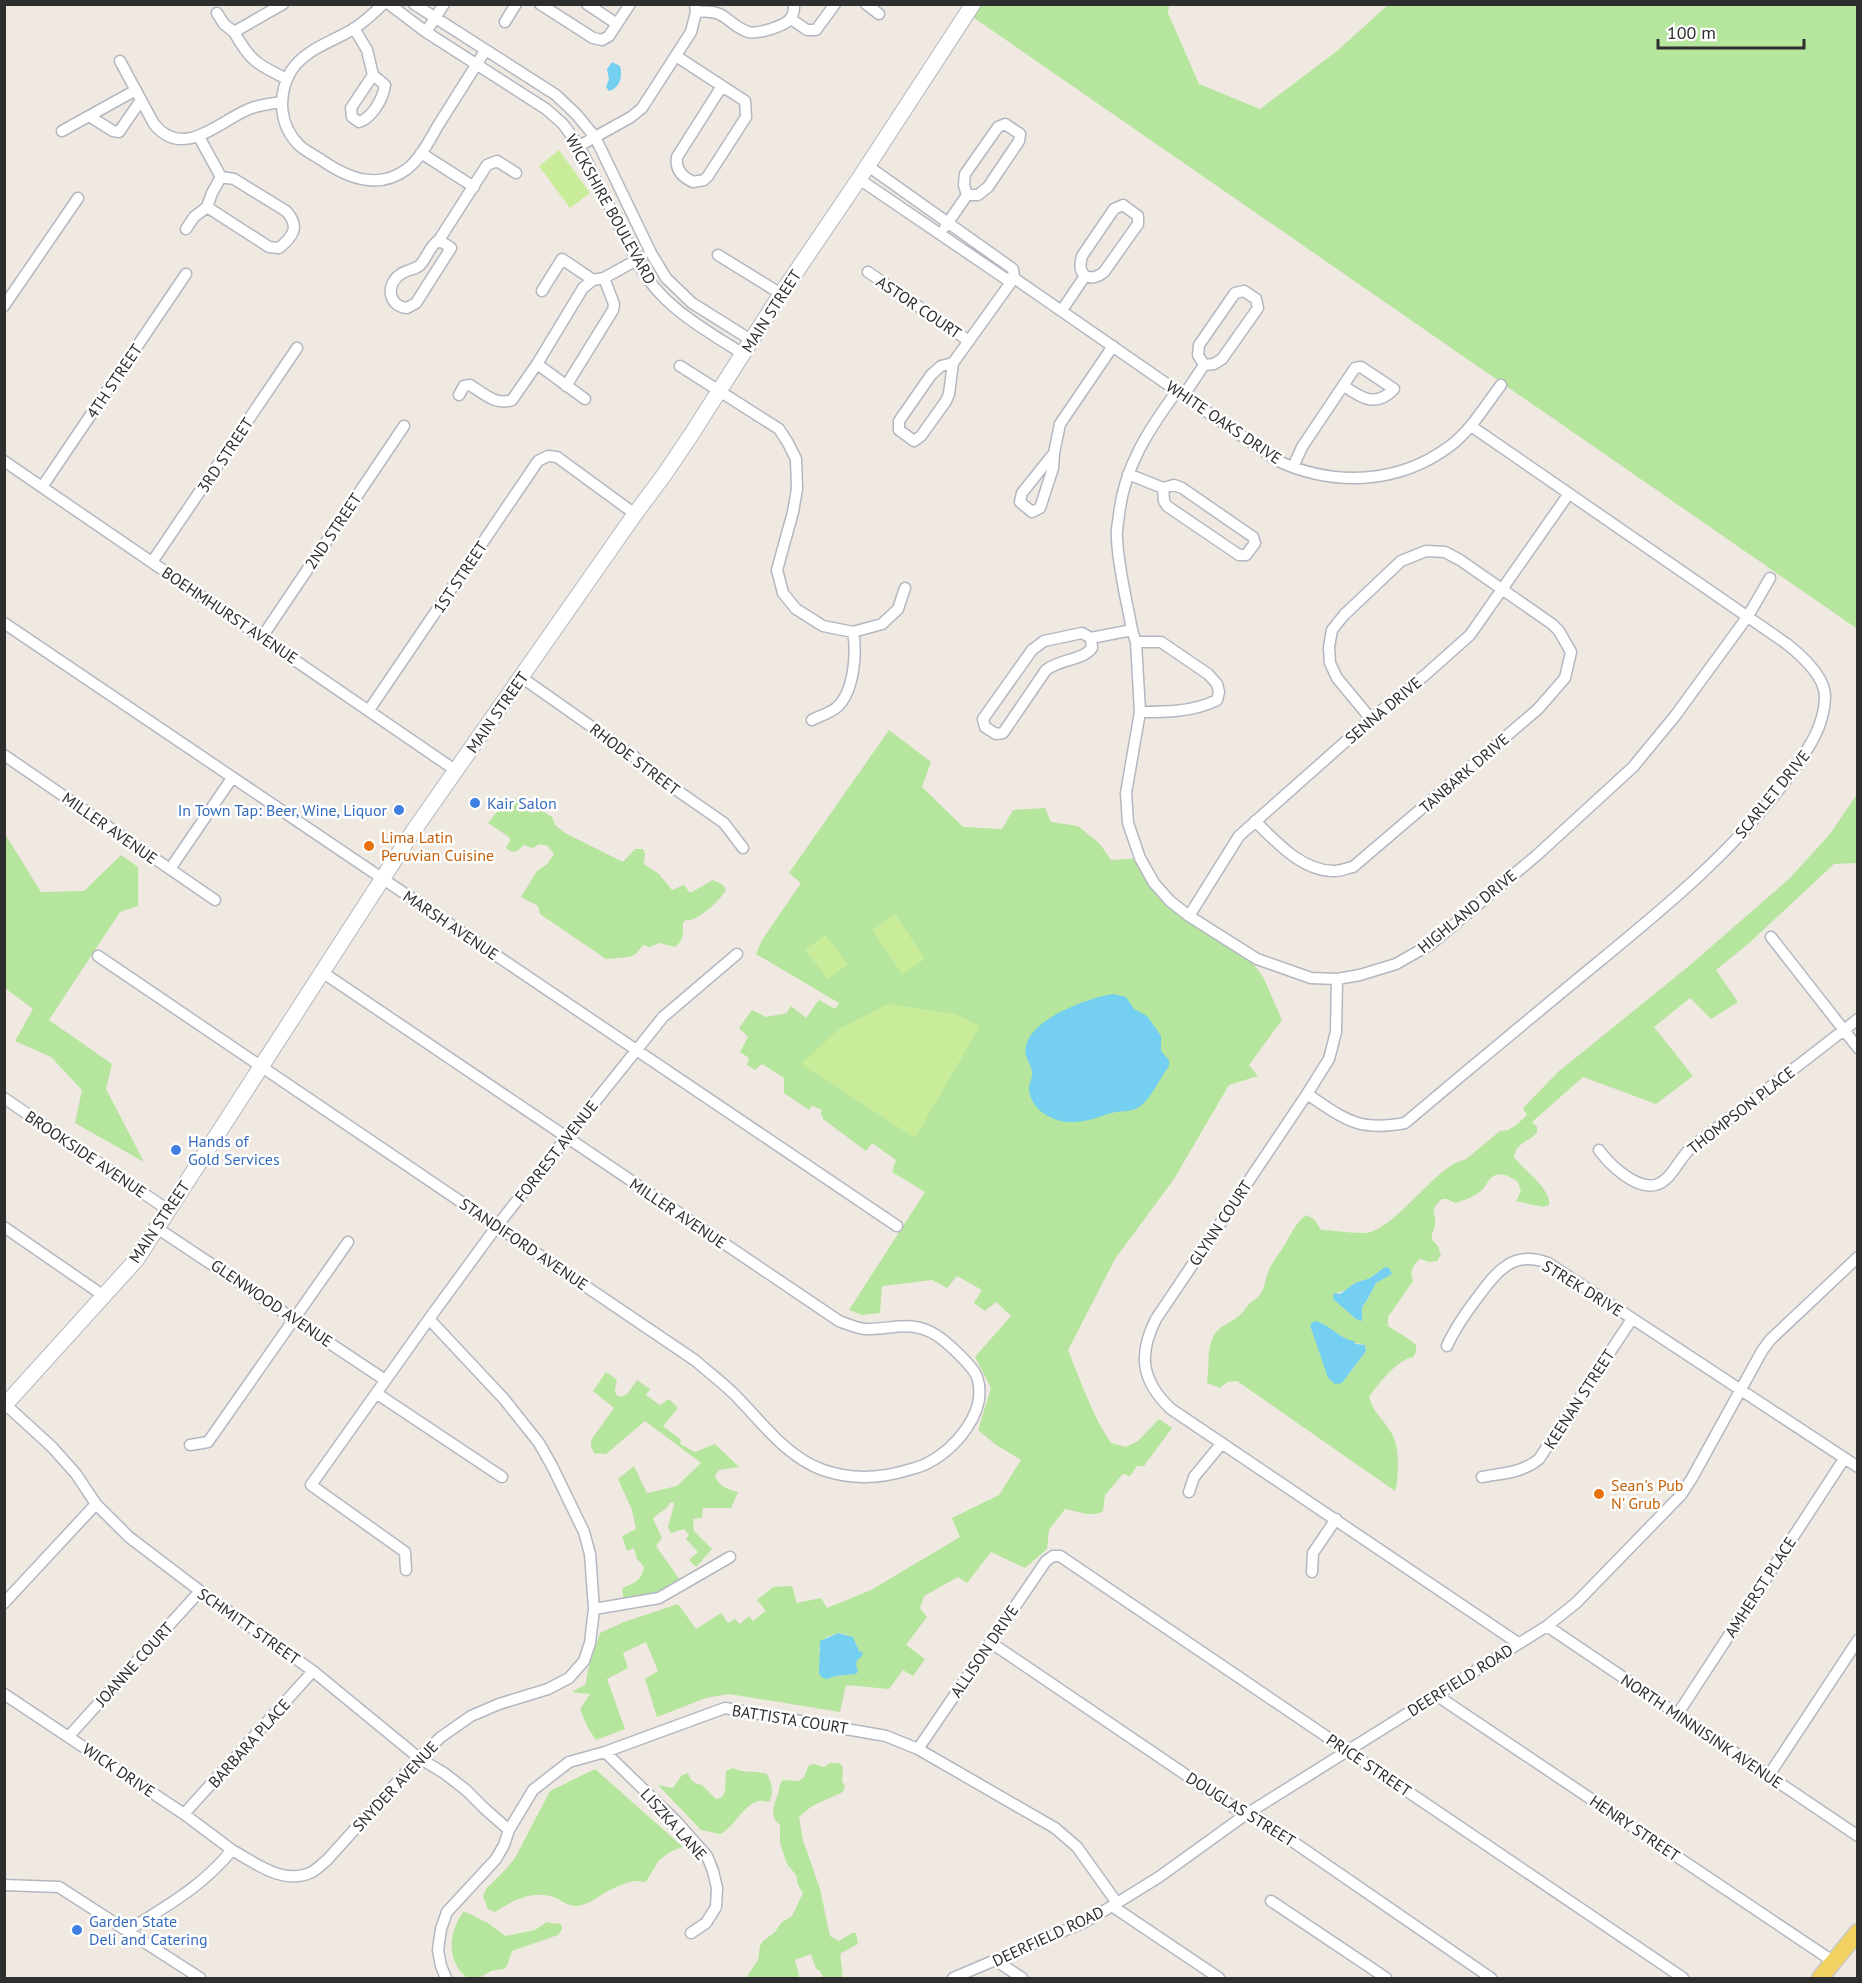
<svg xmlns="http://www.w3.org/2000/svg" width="1862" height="1983" viewBox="0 0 1862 1983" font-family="'PT Sans',sans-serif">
	<rect width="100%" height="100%" fill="#efe9e1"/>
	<path fill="#b6e59e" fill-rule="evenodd" d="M973,4L1169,5L1168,13L1199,84L1260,109L1337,51L1388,5H1857V632L1856,628L967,13Z
		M889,730L931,762L922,787L963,827L1002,829L1013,810L1045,808L1051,822L1078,826L1100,844L1111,860L1140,858L1154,883L1244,951L1263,977L1282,1020L1249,1065L1258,1076L1229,1085L1174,1179L1115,1259L1068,1350C1081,1382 1092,1415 1111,1443L1126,1447L1138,1441L1159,1419L1172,1428L1144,1466H1137L1130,1476L1123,1474L1105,1495L1103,1511C1092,1518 1077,1511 1065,1509L1049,1530L1047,1549L1025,1568L991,1552L967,1583L958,1577L924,1596L920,1608L927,1617L906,1645L925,1659L913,1676L903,1670L889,1689L846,1685L840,1712L729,1694L706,1698L657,1717L645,1679L658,1671L646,1642L623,1653L628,1668L607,1679L625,1729L596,1740L588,1728L580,1709L590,1694L572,1692L586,1684C587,1666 595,1650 600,1633L624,1622L678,1604L696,1629L721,1613L728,1623L735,1619L740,1624L749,1616L753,1621L766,1611L757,1600L773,1587L792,1586L797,1603L821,1598L827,1608L871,1590L960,1537L952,1518L999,1495L1021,1460L995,1444L978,1430L991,1388L975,1357L1011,1316L996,1302L985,1311L974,1303L982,1290L957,1276L947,1288L932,1280L882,1286L880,1313L862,1315L849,1310L925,1192L892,1172L896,1160L872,1143L866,1151L823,1119L821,1113L822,1110L812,1106L809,1110L784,1093V1078L762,1064L755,1070L747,1065L749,1058L740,1052L748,1037L739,1028L752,1010L766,1017L787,1013L791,1006L806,1018L819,1000L835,1009L839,1003L756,954L762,940L801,883L789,873ZM838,1633C858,1635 860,1647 855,1665L857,1668L854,1674L836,1676L827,1679L821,1676C818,1667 821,1658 819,1648L826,1637Z
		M1857,794V863L1834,864L1747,945L1716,970L1738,1002L1711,1019L1690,998L1654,1027L1693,1076L1656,1104L1583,1077L1532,1122L1537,1127V1133C1528,1142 1516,1143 1514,1157C1524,1171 1551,1188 1549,1205L1543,1207L1516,1201L1521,1191L1518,1182C1510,1177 1500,1170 1491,1178C1487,1181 1486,1187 1482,1190C1475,1196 1464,1201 1455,1203L1447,1199H1442C1427,1213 1437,1211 1435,1225C1434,1231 1431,1233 1432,1240L1438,1246L1441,1255L1437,1261L1429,1262L1420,1259C1413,1266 1409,1270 1413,1281L1388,1317V1326C1398,1333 1408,1337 1416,1345V1352L1413,1357C1397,1360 1378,1384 1369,1397C1375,1416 1384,1419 1392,1434C1400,1447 1399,1477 1395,1491L1237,1381L1227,1382L1220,1388L1207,1383C1210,1368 1206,1351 1213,1337C1219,1325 1232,1323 1241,1314C1244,1311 1247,1306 1250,1303C1251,1302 1256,1299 1257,1298C1265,1290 1264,1282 1268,1273C1271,1263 1277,1257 1282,1249C1291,1236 1292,1227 1306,1215L1314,1219L1321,1230C1334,1230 1359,1235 1371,1232C1401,1222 1440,1162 1465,1160L1500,1131L1508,1130L1515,1126L1527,1115L1523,1108L1558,1072L1689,966L1790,878L1830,834ZM1385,1267L1386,1276L1376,1283L1367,1300L1362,1307L1361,1315L1356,1319L1333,1299L1337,1293L1348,1289L1355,1283L1370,1278ZM1318,1322L1347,1341L1365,1345L1366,1351L1342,1383Z
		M514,798L524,803L531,813L540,811L541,810L552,817L555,825L565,833L623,862L635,849H643L645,854L644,864L659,874L672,890L684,885L690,893L713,880L723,885L726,890C720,900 698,922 686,920L683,923C683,934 684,940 675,947L659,943L650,947L643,945L636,954L630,957L606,959L540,914L538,906L521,897L537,871L547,864L554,854L548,846L540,844L532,848L524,845L517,851L512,852L506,848L510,841L509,837L488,823L497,812L496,807L498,802L511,801Z
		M5,834L41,892L84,891L121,855L138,867V906L120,912L49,1020L112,1064L106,1089L144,1162L75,1123L82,1090L51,1057L15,1041L33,1009L5,988Z
		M606,1372L617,1380L615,1389L616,1395L621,1397L627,1394L637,1380L650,1389L646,1395L660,1405L669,1399L678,1408L663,1426L681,1440L680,1444L695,1452L715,1444L739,1467L719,1470L715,1476C719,1487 727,1489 738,1492L731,1508H703L702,1518L693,1519L694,1531L712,1549L696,1567L689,1560L698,1552L686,1539L689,1535L684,1529L671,1533L668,1527L674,1505L673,1502L670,1503C666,1511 658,1512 653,1519L662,1538L656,1546L680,1580L657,1592L624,1601L622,1588C634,1584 642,1580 644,1567L637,1559L634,1548L627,1551L622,1536L636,1529L632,1510L618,1479L634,1466L647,1493L677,1486L701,1463L645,1421L606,1454L594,1453L591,1446V1440L614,1408L593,1391Z
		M830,1763H839L843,1767L842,1781L845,1786L843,1792L812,1806L799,1817L803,1840L820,1889L830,1936L839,1941L852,1933H856L858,1944L841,1953C839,1962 844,1968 842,1978H823L820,1971L816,1969L811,1954L795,1960L799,1974L798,1978H746L758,1960L760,1946L763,1941L775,1932L781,1923L792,1916L803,1893L798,1885L796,1875L787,1864L780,1843V1825C765,1814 779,1799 780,1784L783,1780L799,1781L804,1777L809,1765L814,1764L824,1767Z
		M733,1768C745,1774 755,1770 767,1774C772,1782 774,1794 769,1802C766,1802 763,1800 760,1801C746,1801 734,1828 720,1834L701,1830L658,1785L673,1788L682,1775L688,1773L691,1780L697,1784L702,1785L716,1799L721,1798L725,1792L726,1771Z
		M595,1769L683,1847L672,1851L659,1860L646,1882C643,1882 640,1881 637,1881C627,1881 614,1888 606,1892C596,1898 590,1904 577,1906C568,1906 564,1902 556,1898C533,1889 514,1900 495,1912L488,1909L483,1896L486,1889L506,1869L515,1858L550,1791Z
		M464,1911L488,1923L505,1936L535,1930L547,1922L556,1924L559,1923L562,1926V1929L558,1935L512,1951L507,1966L504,1969L491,1971L479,1978H467C446,1961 448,1932 464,1911Z"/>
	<path fill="#c9ec9a" d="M559,150L590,193L570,208L539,166Z
		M895,914L925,959L902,974L872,930Z
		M825,935L848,964L828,979L805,950Z
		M888,1004L955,1014L980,1026L915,1138L801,1064L839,1029Z"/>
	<path fill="#75cff0" d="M612,62L620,66C623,76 620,88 609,91L606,87L609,79L607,69Z
		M1113,994L1126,997L1134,1009L1147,1016L1157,1030L1161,1036V1051L1169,1060V1066C1159,1079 1152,1098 1139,1107C1131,1113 1118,1110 1108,1114C1085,1122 1065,1128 1043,1113C1036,1108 1030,1099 1029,1090C1028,1084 1033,1078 1032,1072C1031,1063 1023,1057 1026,1046C1032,1018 1088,998 1113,994Z
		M1385,1267L1389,1268L1392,1274L1376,1283L1367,1300L1362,1307V1321L1356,1319L1333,1299L1334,1293L1340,1294L1355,1283L1370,1278Z
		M1314,1321C1329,1323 1339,1339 1354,1341L1356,1344L1365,1345L1366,1351L1342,1383L1335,1384L1328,1378L1311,1328L1310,1325Z
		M838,1633L853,1637L859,1651L863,1653L862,1656C854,1662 856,1663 858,1672L855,1674L836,1676L827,1679C823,1678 821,1678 819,1673C819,1671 820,1644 820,1641Z"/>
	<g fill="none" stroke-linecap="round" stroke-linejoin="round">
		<g stroke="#b4b7c1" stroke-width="13">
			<path id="minor" d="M283,4L234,32C250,61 258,65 287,79
				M383,4C374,13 365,21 355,28C333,42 306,48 291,71C277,96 279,126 300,146C307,152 316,156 323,161C349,179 379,190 407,169C421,158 430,139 439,124C454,100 470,75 485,51
				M389,4L426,32L546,109L563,124L579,146L639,265C661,306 704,329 743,354
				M414,4L556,95L576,114L595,137L651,253L666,278L692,303L751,340
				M540,4L593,38L602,40L609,36L630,4
				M587,4L617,24
				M866,4L879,14
				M696,12C729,9 724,23 748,32C755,34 764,31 771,29C785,24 795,21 794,4
				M217,13L224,24L234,32
				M791,19L807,30H816L835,4
				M505,22L516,4
				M354,28L367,50L373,75L351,108L352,117L359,122C372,118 383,99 385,85L373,75
				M426,32L444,4
				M676,56L722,86L677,157C675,169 682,177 693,182L704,180L708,176L746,117L745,101L722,86
				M120,61L154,124C183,160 218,122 249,109C258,105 270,104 280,102
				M89,116L113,131L119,132L141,100
				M62,131L136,90
				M579,146L631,117L642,108L691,32L696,12L695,4
				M421,153L474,187
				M859,179L1006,279L1014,278L1013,269L868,166
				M207,207L269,247L279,248C294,236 300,226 286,211L234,179L221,177
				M945,227L967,195L964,185L965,174L998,127L1005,124L1020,134L1019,141L988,187L978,195H967
				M186,229L194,217L207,207L212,193L221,177L199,137
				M439,240L451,248L416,303L407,308C387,306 386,283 401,274C406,270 413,270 419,266C427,259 429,246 439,240L487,165L497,161L516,173
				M718,255L781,294
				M868,272L969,341
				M542,291L562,259L593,280
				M4,306L78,198
				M1062,310L1085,276C1079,270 1080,264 1082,256L1114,209L1123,205L1138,216V224L1104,272C1098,277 1092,279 1085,276
				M953,363L941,366L931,375L899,421V430L914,441L921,436L946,401L949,394L953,363L1014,278L1278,461C1335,487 1399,484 1450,446C1471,430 1485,406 1501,385
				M537,364L585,399
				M680,366L779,429L788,443L796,459L797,489L793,512L777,570L783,593L796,609L823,626L853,632L882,624L898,609L905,588
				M566,386L613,310L614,304L604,278
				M1177,391C1149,429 1124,467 1119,515C1118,523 1116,531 1117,538C1118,567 1127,602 1132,630L1136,642L1140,712L1126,793L1128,823L1140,858L1154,883L1170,901L1189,916L1257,959L1311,978L1337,979L1360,975L1396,964L1431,944L1537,855L1633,767L1675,716L1748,616L1770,578
				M459,395L464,386L470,385C483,393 496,406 512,400L537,364L583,288L593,280L604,278L642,257
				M1184,395L1204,365L1214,364L1222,359L1258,308L1256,299L1244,291L1235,293L1199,345L1198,355L1204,365
				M1054,453L1022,493L1020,502L1032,512L1040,508L1053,468L1054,453L1060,424L1113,346
				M4,461L455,770
				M1293,467L1302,447L1355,368L1361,367L1394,389C1376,408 1361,398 1344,386
				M1128,474L1163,488L1164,501L1167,506L1239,555H1246L1255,543L1253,537L1182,488L1174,485L1163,488
				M42,487L186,274
				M152,562L297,348
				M4,623L897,1226
				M262,637L404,426
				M1091,638L1092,648C1082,661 1062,658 1046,670L1003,733L996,734L985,727L983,719L1032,650L1044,641L1082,633L1091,638L1132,630
				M1136,642H1161L1208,674L1217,684L1219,692L1217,700C1194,712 1165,712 1140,712
				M521,677L636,758L655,775L724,823L743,848
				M369,710L538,461L548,456L557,457L635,514
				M812,720C819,716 831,713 837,707C854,692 857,653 853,632
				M4,755L215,900
				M1255,821C1276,842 1303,872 1335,871C1341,871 1347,868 1353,867L1538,709L1565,678L1571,652L1559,631L1552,624L1460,560L1445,552L1426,551L1401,561L1344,615L1332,630L1329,647L1330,663L1337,678L1371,719
				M170,869L232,778
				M1189,916L1239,836L1371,719L1425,675L1470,635L1568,495
				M1771,937L1858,1048
				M98,956L696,1361C708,1372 722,1382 734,1394C761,1421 786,1457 823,1470C852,1480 879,1479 908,1470C914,1468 920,1467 926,1464C954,1450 989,1412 977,1377C973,1366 946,1341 936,1335C911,1319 891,1330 865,1329C856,1328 847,1324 839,1321L322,972
				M1337,979L1336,1032L1329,1059L1307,1094L1156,1319C1138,1354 1141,1381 1171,1409L1518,1643
				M1307,1094C1345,1119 1357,1132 1405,1123C1457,1079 1510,1035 1562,992C1644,924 1730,859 1792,772C1808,749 1824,727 1825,698C1826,678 1802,656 1787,644L1471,426
				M4,1098L168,1210
				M1599,1150C1610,1165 1635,1189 1655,1185C1672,1181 1679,1157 1693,1146C1748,1104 1803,1062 1858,1019
				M4,1227L104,1296
				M157,1228L385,1380
				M1447,1346C1455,1328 1465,1314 1477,1298C1496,1273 1512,1249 1548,1263L1858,1467
				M376,1393L502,1477
				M6,1405L52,1447L76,1474L96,1504L129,1537L200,1591L313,1671L419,1758L444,1773L466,1790L485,1809L509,1830
				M190,1445L208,1442L348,1242
				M1482,1477C1503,1473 1522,1473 1539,1459L1632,1319
				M1189,1492L1194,1477L1222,1443
				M406,1570L405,1552L311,1485L429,1319L497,1226L566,1138L663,1017L737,954
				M1312,1572L1313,1553L1336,1519
				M4,1603L96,1504
				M594,1609L659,1598L730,1557
				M1547,1626L1858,1836
				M990,1642L1245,1815L1260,1819L1491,1978
				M4,1694L184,1814L232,1850
				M1436,1695L1834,1962
				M1677,1715L1844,1459
				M69,1736L200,1591
				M918,1749L1046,1561L1053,1556H1060L1683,1978
				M605,1752L677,1822L707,1856L713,1871L717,1888L716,1907L706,1923L691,1933
				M1769,1775L1858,1640
				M184,1814L313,1671
				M4,1885L59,1887L200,1978
				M1271,1901L1386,1978
				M1112,1906L1219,1978
				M127,1931C166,1906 202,1887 232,1850C255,1863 284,1886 312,1872C317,1869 322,1864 327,1860L419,1758L441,1737L471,1716L499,1704L548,1689L569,1678L584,1661L590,1643L594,1609L590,1554L584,1532L552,1466L539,1443L504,1399L429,1319
				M995,1960L1022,1978
				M446,1978L441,1966L438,1950L441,1929L447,1912L496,1859L504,1845L509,1830L533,1790L569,1762L605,1752L725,1708L886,1736L918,1749L1055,1828L1077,1847L1117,1903
				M953,1978L1085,1922L1117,1903L1159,1877L1245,1815L1547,1626L1576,1603L1681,1495L1692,1478L1762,1351L1770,1340L1858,1257"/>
		</g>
		<g stroke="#b4b7c1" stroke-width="17">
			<path id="secondary" d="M4,1406L137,1259L412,833L635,514L664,475L691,435L781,294L859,179L973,4"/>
		</g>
		<g stroke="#c9c9c9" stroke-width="19">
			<path id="primary" d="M1820,1978L1858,1932"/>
		</g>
		<use href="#minor" stroke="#fff" stroke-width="10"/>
		<use href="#secondary" stroke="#fff" stroke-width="15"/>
		<use href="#primary" stroke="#f2d163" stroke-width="16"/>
	</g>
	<g fill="#3f7fe0" stroke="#fff" stroke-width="2">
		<circle cx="475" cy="803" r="6"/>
		<circle cx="399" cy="810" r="6"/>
		<circle cx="176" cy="1150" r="6"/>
		<circle cx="77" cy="1930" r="6"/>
	</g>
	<g fill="#e8710a" stroke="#fff" stroke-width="2">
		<circle cx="369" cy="846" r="6"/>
		<circle cx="1599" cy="1494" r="6"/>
	</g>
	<g text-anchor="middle" stroke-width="5" stroke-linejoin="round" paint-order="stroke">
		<g font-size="16" fill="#2e2e2e" stroke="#fff">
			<text transform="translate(611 209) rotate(61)" y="6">WICKSHIRE BOULEVARD</text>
			<text transform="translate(919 307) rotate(34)" y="6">ASTOR COURT</text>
			<text transform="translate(771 311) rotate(-57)" y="6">MAIN STREET</text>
			<text transform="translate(114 381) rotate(-56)" y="6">4TH STREET</text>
			<text transform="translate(1224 422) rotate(34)" y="6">WHITE OAKS DRIVE</text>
			<text transform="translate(225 455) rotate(-56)" y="6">3RD STREET</text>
			<text transform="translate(333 531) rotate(-56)" y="6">2ND STREET</text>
			<text transform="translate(460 577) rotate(-56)" y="6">1ST STREET</text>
			<text transform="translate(230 615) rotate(34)" y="6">BOEHMHURST AVENUE</text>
			<text transform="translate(1383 710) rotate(-40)" y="6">SENNA DRIVE</text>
			<text transform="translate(497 712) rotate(-55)" y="6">MAIN STREET</text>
			<text transform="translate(635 759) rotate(37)" y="6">RHODE STREET</text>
			<text transform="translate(1464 773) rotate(-41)" y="6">TANBARK DRIVE</text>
			<text transform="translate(1772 794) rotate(-51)" y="6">SCARLET DRIVE</text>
			<text transform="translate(110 828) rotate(35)" y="6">MILLER AVENUE</text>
			<text transform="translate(1467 911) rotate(-39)" y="6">HIGHLAND DRIVE</text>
			<text transform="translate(451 925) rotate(34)" y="6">MARSH AVENUE</text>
			<text transform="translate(1741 1110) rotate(-38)" y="6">THOMPSON PLACE</text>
			<text transform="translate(556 1151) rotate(-52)" y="6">FORREST AVENUE</text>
			<text transform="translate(86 1154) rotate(34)" y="6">BROOKSIDE AVENUE</text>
			<text transform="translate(678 1213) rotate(34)" y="6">MILLER AVENUE</text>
			<text transform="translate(159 1222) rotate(-56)" y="6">MAIN STREET</text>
			<text transform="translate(1220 1223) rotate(-56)" y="6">GLYNN COURT</text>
			<text transform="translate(524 1244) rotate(34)" y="6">STANDIFORD AVENUE</text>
			<text transform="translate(1583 1288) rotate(32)" y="6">STREK DRIVE</text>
			<text transform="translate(272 1303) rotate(34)" y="6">GLENWOOD AVENUE</text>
			<text transform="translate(1579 1399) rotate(-57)" y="6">KEENAN STREET</text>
			<text transform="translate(1760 1587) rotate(-57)" y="6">AMHERST PLACE</text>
			<text transform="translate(249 1626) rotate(35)" y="6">SCHMITT STREET</text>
			<text transform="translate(984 1651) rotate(-56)" y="6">ALLISON DRIVE</text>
			<text transform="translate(134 1664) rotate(-48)" y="6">JOANNE COURT</text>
			<text transform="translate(1460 1680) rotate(-32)" y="6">DEERFIELD ROAD</text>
			<text transform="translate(790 1719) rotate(9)" y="6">BATTISTA COURT</text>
			<text transform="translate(1702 1731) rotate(34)" y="6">NORTH MINNISINK AVENUE</text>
			<text transform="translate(249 1743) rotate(-48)" y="6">BARBARA PLACE</text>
			<text transform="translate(1369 1765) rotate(34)" y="6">PRICE STREET</text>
			<text transform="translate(119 1770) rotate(34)" y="6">WICK DRIVE</text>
			<text transform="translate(395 1786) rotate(-47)" y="6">SNYDER AVENUE</text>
			<text transform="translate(1241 1809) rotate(32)" y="6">DOUGLAS STREET</text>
			<text transform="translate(674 1824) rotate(48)" y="6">LISZKA LANE</text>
			<text transform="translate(1635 1828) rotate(34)" y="6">HENRY STREET</text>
			<text transform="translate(1048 1936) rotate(-25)" y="6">DEERFIELD ROAD</text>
		</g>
		<g font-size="16" fill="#366cbe" stroke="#fff" text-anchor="start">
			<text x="487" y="809">Kair Salon</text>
			<text x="387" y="816" text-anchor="end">In Town Tap: Beer, Wine, Liquor</text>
			<text x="188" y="1147">Hands of<tspan x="188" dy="18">Gold Services</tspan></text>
			<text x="89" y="1927">Garden State<tspan x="89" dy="18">Deli and Catering</tspan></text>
		</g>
		<g font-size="16" fill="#c56008" stroke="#fff" text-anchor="start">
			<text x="381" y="843">Lima Latin<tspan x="381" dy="18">Peruvian Cuisine</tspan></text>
			<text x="1611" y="1491">Sean's Pub<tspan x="1611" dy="18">N' Grub</tspan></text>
		</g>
	</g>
	<rect width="1862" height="1983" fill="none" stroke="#2e2e2e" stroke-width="12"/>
	<path d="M1658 39v9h146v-9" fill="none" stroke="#2e2e2e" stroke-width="3"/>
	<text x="1667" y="39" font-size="18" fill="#2e2e2e" stroke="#ffffff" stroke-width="4.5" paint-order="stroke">100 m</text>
</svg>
